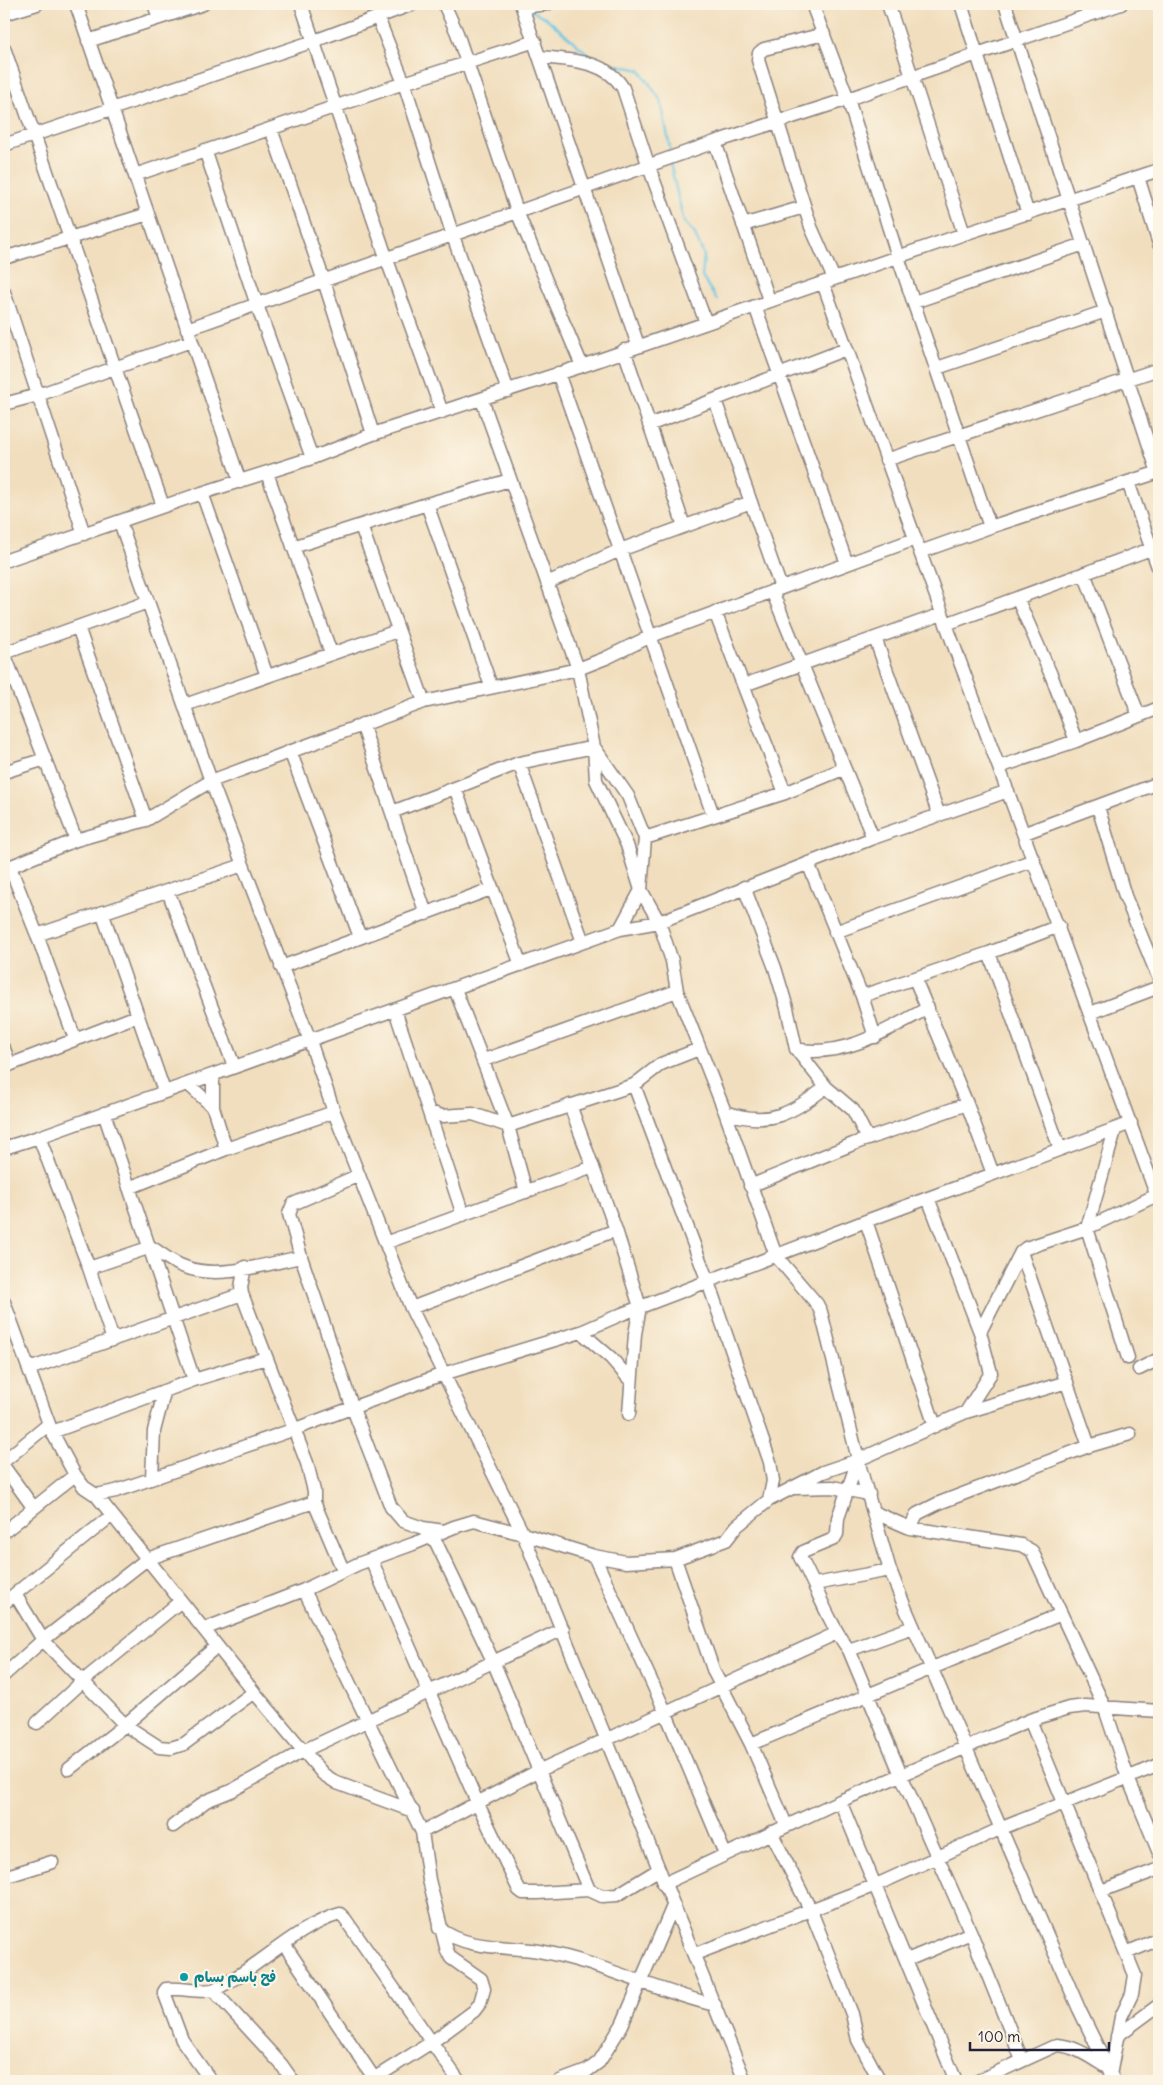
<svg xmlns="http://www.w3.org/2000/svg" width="1163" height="2085" viewBox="0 0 1163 2085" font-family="Delius,'Playpen Sans Arabic',sans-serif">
	<rect width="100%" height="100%" fill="#fcf5e5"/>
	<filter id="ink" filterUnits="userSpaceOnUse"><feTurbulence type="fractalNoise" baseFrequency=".02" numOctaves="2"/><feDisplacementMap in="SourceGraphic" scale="10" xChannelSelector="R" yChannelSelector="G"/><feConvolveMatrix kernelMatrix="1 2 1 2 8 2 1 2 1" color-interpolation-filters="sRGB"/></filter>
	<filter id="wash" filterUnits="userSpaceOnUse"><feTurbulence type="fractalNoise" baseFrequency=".0096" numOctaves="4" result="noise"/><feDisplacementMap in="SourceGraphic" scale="20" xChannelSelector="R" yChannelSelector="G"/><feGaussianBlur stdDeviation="1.12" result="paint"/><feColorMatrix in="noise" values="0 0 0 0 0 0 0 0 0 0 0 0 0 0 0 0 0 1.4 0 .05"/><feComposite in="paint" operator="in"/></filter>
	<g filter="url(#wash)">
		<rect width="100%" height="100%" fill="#f1debe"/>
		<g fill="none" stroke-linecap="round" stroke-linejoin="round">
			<path stroke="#62c3e0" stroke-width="2.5" d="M531,11L545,17L595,60L640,70L661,101L671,153
				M670,163L684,222L694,233L704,255L702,277L717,300"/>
		</g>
	</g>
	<g filter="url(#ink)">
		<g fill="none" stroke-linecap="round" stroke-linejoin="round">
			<g stroke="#8a807c" stroke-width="15">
				<path id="minor" d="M76,4L240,482
					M154,4L159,18
					M301,4L386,257L442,412
					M444,4L457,33L518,214L582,366
					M521,4L638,345
					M812,4L848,99L898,257L990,527
					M888,4L964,234
					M961,4L1028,214
					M1005,4L1158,473
					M522,7L547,4
					M4,14L37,4
					M378,18L404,83L453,236L508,391
					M824,34L764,49L759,53L758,60L811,227L834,279
					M88,41L203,4
					M4,48L163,506
					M541,57C570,60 606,60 623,88L649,167L706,323
					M271,129L324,281L373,434
					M715,142L769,300
					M4,145L314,41L413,4
					M205,150L257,305L312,458
					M135,175L404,83L535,41
					M1138,177L1159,244
					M743,225L804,207
					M4,258L148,214
					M823,283L946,624L1159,1202
					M4,292L84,534
					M914,302L1084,244
					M755,306L847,564
					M187,329L715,142L848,99L1121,4
					M624,350L684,526
					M937,368L1106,311
					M558,373L713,815
					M482,400L578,669L594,747L596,780L627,845L641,890L659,922L672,961L677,991L725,1112L776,1256L817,1304L821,1312L861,1471L890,1570L904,1605L1079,2009L1114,2081
					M715,400L781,588
					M4,404L38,395L191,341
					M649,425L846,349
					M886,460L1159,369
					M267,473L331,653
					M1128,482L1159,570
					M202,493L267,676
					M427,504L491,686
					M120,522L211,781L309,1038L334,1112L411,1308L523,1534L745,2081
					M361,526L424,702
					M293,547L427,504L510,480
					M920,552L990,527L1159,472
					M4,561L202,493L312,458L373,434L582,366L964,234L1159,170
					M1084,573L1139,716
					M547,583L620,550L751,502
					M772,591L873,838
					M1017,598L1052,677L1076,741
					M715,612L785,793
					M946,624L1159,546
					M78,627L146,820
					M875,638L939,815
					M4,653L76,840
					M4,653L148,602
					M744,685L942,614
					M185,705L397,631
					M362,724L426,914
					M290,751L360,937
					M519,763L583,942
					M999,767L1076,741L1159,708
					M4,772L45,759
					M455,788L519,763L594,747L628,796L645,838L641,890L620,929
					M1098,807L1125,896L1159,979
					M392,812L455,788L521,965
					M1025,833L1159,783
					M645,838L785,793L843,769
					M808,863L862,996L875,1037
					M10,867L37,935L75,1039
					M4,869L76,840L146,820L211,781L424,702L578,669L606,658L651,636L915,539
					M744,887L775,968L787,1008L796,1049L826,1087L853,1110L868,1139
					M168,891L234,1066
					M102,912L164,1091
					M835,932L1034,860
					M37,935L243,865
					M989,953L1060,1149
					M281,967L491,889
					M915,979L967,1104L993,1174
					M455,989L508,1126L526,1192
					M862,996L989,953L1059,926
					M395,1010L463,1215
					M1090,1013L1159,987
					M4,1049L10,1065
					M796,1049C843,1059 889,1029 928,1008
					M484,1060L677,991
					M4,1067L137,1016
					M213,1075V1107L226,1149
					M188,1084L213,1107
					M634,1085L708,1282L770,1462L773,1481L769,1500
					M570,1105L616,1230L640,1307L635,1334L629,1414
					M429,1112L442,1116L473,1114L508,1126L634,1085L661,1064L699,1049
					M725,1112C768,1127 792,1114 826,1087
					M104,1113L194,1380
					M1115,1130L1087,1228L1128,1358
					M39,1137L89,1268L113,1340
					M4,1148L39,1137L620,929L659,922L873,838L1008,791
					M359,1175L293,1204L289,1214L301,1257L352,1406L391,1507L403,1521L423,1528L444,1531
					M750,1186L853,1144L967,1104
					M129,1188L226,1149L334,1112
					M928,1198L980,1332L991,1373L966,1412
					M866,1221L935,1426
					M385,1243L593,1167
					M1021,1252L1089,1446
					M245,1267L241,1287L242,1294L307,1463L314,1491V1502L343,1570
					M89,1268L151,1247C162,1254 172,1263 185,1267C218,1280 266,1264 301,1257
					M4,1302L52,1432L75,1475L84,1487L96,1495L116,1491L295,1429L443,1374L581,1332L622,1314L866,1221L1131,1123
					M411,1308L616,1230
					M581,1332L611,1358L631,1381
					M980,1332L1021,1252L1026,1248L1087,1228L1157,1195
					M29,1369L242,1294
					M1139,1369L1159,1359
					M52,1432L194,1380L266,1358
					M858,1460L838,1518L837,1534L834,1539L803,1552L800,1557C817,1588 828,1622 849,1650L901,1775L971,1933L1022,2060
					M4,1461L49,1424
					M4,1467L33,1507
					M152,1478L154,1431L164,1393
					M795,1488L832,1487L869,1494
					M96,1495L254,1692L323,1774L337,1783L413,1811
					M873,1512L910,1528L1021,1545L1032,1551L1104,1706L1128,1778L1159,1853
					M910,1528L917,1514L939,1503L1089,1446L1130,1434
					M4,1532L75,1475
					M433,1536L493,1661L589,1890
					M594,1556L665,1711L725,1854
					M371,1559L477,1802L519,1890L523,1893H538L589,1890L602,1896L617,1895L658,1870
					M675,1559L714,1672L751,1744L786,1825
					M815,1584L890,1570
					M304,1590L422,1832L429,1880L447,1951L451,1958L481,1979L484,1989L480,2003L474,2011L432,2042L370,2081
					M15,1594L43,1640L125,1725L159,1747L171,1748L184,1744L254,1692
					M4,1603L112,1515
					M204,1629L304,1590L358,1564L413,1544L454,1527L474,1521L523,1534L594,1556L626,1562L675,1559L726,1540L737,1526L769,1500L823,1472L858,1460L966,1412L1067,1382
					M849,1650L913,1627
					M4,1675L43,1640L147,1559L314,1502
					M1030,1720L1135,1975L1132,1994L1121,2017L1111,2070
					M37,1723L83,1681L181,1601
					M751,1744L1061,1614
					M69,1769L125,1725L217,1646
					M840,1801L956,2081
					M173,1826L206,1801L231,1791L303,1751L563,1629
					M422,1832L538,1771L837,1633
					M771,1832L811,1911L852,2014L858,2040L880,2081
					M4,1877L52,1862
					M663,1884L840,1801L1030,1720L1069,1708L1086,1706L1159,1711
					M1101,1891L1159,1869
					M439,1928C466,1950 507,1946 539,1951C600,1962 655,1991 715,2005
					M284,1944L376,2081
					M1126,1953L1159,1939
					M695,1954L876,1885L1002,1828L1159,1765
					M907,1960L971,1933
					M213,1990L281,2064L293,2081
					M1117,2036L1159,2005
					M211,2081L182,2040L164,1992L166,1989C179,1987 204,1994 215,1989C258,1969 294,1927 340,1914L345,1919L459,2081
					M560,2081L587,2071L599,2062L606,2051L622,2025L673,1906
					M978,2081L1057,2045C1077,2046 1094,2060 1111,2070"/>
			</g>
			<use href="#minor" stroke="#fff" stroke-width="12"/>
		</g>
	</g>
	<circle fill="#0f9aa8" stroke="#fcf5e5" stroke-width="2" cx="184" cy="1977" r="5"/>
	<g text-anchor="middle" stroke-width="4.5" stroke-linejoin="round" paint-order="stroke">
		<g font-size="14" font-weight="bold" fill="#0d838f" stroke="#fcf5e5" text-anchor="start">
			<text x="194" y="1982">فح باسم بسام</text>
		</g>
	</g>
	<rect width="1163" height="2085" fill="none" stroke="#fcf5e5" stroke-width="20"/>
	<path d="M970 2042v8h139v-8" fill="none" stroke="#22223b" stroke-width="2.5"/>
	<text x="978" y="2042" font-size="15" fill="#22223b" stroke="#fcf5e5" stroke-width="4" paint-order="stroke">100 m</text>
</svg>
